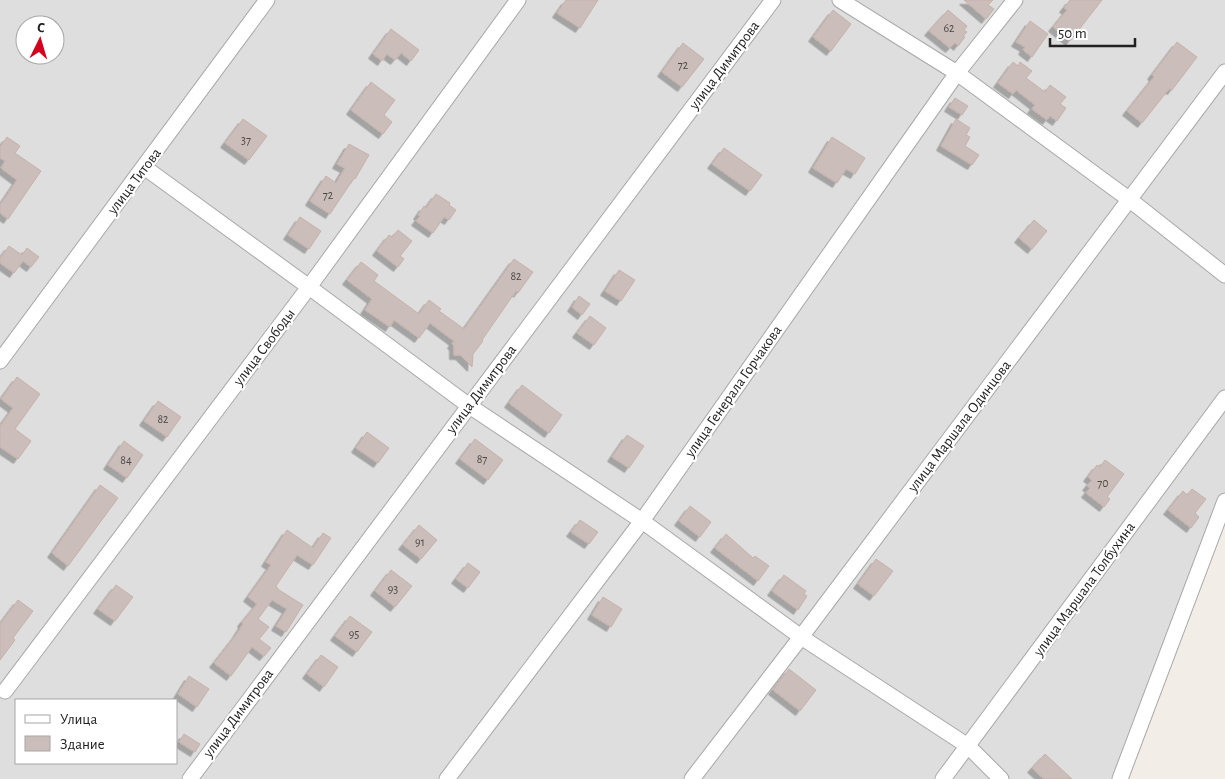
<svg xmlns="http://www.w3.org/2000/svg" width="1225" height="779" viewBox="0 0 1225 779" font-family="'Alegreya Sans',sans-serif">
	<defs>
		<filter id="shadow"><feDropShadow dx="-4.5" dy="4.5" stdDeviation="0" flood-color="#0004"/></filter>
	</defs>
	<rect width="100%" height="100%" fill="#f2ede7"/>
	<path fill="#dfdede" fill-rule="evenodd" d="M0,0H1225V514L1117,779H0ZM25,25H55V55H25ZM16,700H176V763H16Z"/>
	<path fill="#cbbeba" stroke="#c6b1a8" filter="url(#shadow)" d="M566,0H598L580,28L557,13Z
		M964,0H993L988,5L994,9L986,19Z
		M1070,0H1102L1070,41L1053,27L1067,10L1064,8Z
		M833,10L851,24L831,51L813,37Z
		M948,10L967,26L964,30L967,32L963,36L965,37L958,46L955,43L950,48L929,31Z
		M1030,21L1048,34L1032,57L1023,50L1025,47L1016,42Z
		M391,29L419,50L411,61L401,53L395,60L387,54L382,61L373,54Z
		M1177,42L1197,57L1172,90L1169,89L1142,123L1127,111L1154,77L1152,75Z
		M683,43L704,59L682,87L662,72Z
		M1013,62L1018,66L1020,62L1032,71L1026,78L1045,92L1050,85L1066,97L1060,104L1066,108L1057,121L1050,116L1047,120L1032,109L1035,105L1016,90L1013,94L998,83Z
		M371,82L395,100L384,115L392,122L383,134L351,110Z
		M955,98L968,106L962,115L949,107Z
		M243,119L267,136L249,160L225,143Z
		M956,119L970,128L966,135L970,137L965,146L979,155L972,165L941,146Z
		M7,137L20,146L15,153L41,171L8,219L0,213V205L17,180L1,168L5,161L0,158V147Z
		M832,137L865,158L855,174L846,169L837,183L813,168Z
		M349,144L369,155L355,179L354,178L330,214L310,201L326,176L336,183L345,168L337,164Z
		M724,148L762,175L750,191L712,164Z
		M436,194L450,203L449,205L456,210L449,220L444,217L433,233L416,221L420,216L418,215L424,206L426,208Z
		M300,217L321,231L309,249L288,235Z
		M1034,220L1047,231L1032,249L1019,238Z
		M398,230L412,241L400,256L404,259L398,267L377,251L389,235L392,237Z
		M9,246L22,255L27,248L39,257L31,267L23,261L14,273L0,263V258Z
		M514,259L533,272L518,293L516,291L482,340L483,341L473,354L472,367L460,355H454V346L452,344L454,341L430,323L419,338L394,320L390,327L365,310L372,299L347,280L361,262L378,275L374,281L419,314L429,300L441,309L439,311L464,329Z
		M619,270L635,280L621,301L605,291Z
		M579,296L590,304L582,315L572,307Z
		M590,316L606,328L594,345L577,333Z
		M17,377L40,394L15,429L31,441L18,459L0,447V426L13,408L1,399Z
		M522,385L562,415L549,433L509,403Z
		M158,401L181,417L167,437L144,421Z
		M367,432L389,448L378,463L356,448Z
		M627,435L644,446L629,468L612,457Z
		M475,439L503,460L488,480L460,459Z
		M124,441L143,455L127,478L108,465Z
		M1105,460L1124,474L1107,497L1110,499L1104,507L1086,493L1090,488L1087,486L1092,480L1088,477L1097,465L1100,467Z
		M100,485L118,498L68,566L52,553Z
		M1192,489L1206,499L1195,513L1199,517L1191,528L1168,510L1183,491L1187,495Z
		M690,506L711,522L700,537L679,521Z
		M580,520L598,532L589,544L571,532Z
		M419,525L437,540L421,559L403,545Z
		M287,530L313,548L323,533L331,538L313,565L297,555L276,586L279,590L303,605L286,632L276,626L287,609L272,600L258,619L269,627L259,639L271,648L264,656L252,647L231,676L214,663L236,635L243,624L242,622L257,604L248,597L271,565L266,562Z
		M726,534L753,558L755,556L769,566L758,581L715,548Z
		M876,559L893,571L874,596L858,584Z
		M468,563L480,572L468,588L456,579Z
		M391,570L412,586L395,607L375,591Z
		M784,575L806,591L804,594L807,596L798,610L772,591Z
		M116,585L133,597L115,621L98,609Z
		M603,597L622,609L611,627L592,615Z
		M18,600L33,611L13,638L15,640L0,660V624Z
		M350,616L372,632L357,652L335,636Z
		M321,655L338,667L324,687L307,674Z
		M789,669L816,690L800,711L773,690Z
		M189,676L209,689L197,707L178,694Z
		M184,734L200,744L195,752L179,742Z
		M1045,754L1072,779H1044L1032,768Z"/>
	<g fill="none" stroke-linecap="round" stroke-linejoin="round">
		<g stroke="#a8a8a8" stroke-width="17">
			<path id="minor" d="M840,0L957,73L1130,200L1225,275
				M144,167L309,287L468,405L642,521L801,637L968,746L1001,779
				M0,361L267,0
				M5,691L309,287L518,0
				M190,779L773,0
				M447,779L642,521L957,73L1015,0
				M692,779L801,637L1225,72
				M943,779L1225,398
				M1120,779L1225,501"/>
		</g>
		<use href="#minor" stroke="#fff" stroke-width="15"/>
	</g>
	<g text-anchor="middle" stroke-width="4.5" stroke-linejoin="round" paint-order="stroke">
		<g font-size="12" fill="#4c4847">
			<text x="949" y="32">62</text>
			<text x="683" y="69">72</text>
			<text x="246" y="144">37</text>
			<text x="328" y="199">72</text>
			<text x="516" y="280">82</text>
			<text x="163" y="423">82</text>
			<text x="482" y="463">87</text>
			<text x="126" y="464">84</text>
			<text x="1103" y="487">70</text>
			<text x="420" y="546">91</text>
			<text x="393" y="593">93</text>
			<text x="354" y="638">95</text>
		</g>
		<g font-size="15" fill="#212121" stroke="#fff">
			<text transform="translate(724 65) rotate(-53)" y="5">улица Димитрова</text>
			<text transform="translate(134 181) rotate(-53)" y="5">улица Титова</text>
			<text transform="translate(264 347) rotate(-53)" y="5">улица Свободы</text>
			<text transform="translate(481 389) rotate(-53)" y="5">улица Димитрова</text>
			<text transform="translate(733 391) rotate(-55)" y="5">улица Генерала Горчакова</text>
			<text transform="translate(959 426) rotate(-53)" y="5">улица Маршала Одинцова</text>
			<text transform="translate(1084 589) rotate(-54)" y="5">улица Маршала Толбухина</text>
			<text transform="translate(238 713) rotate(-53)" y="5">улица Димитрова</text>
		</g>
	</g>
	<rect x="15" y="699" width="162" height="65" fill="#ffffff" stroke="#a6a6a6"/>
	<rect x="25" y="715" width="25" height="8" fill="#ffffff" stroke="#a6a6a6"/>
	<text x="60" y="724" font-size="15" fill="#212121">Улица</text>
	<rect x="25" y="736" width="25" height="15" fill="#cbbeba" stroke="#a6a6a6"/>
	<text x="60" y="749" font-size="15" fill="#212121">Здание</text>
	<g transform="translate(40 40) rotate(5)"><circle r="24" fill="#ffffff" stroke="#a6a6a6"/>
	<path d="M0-4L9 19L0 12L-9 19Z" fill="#d2001d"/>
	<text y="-8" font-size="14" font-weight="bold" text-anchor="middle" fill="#212121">С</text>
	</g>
	<path d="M1050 38v8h85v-8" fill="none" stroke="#212121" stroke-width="2.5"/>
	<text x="1058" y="38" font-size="15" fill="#212121" stroke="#ffffff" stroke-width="4" paint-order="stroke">50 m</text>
</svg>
